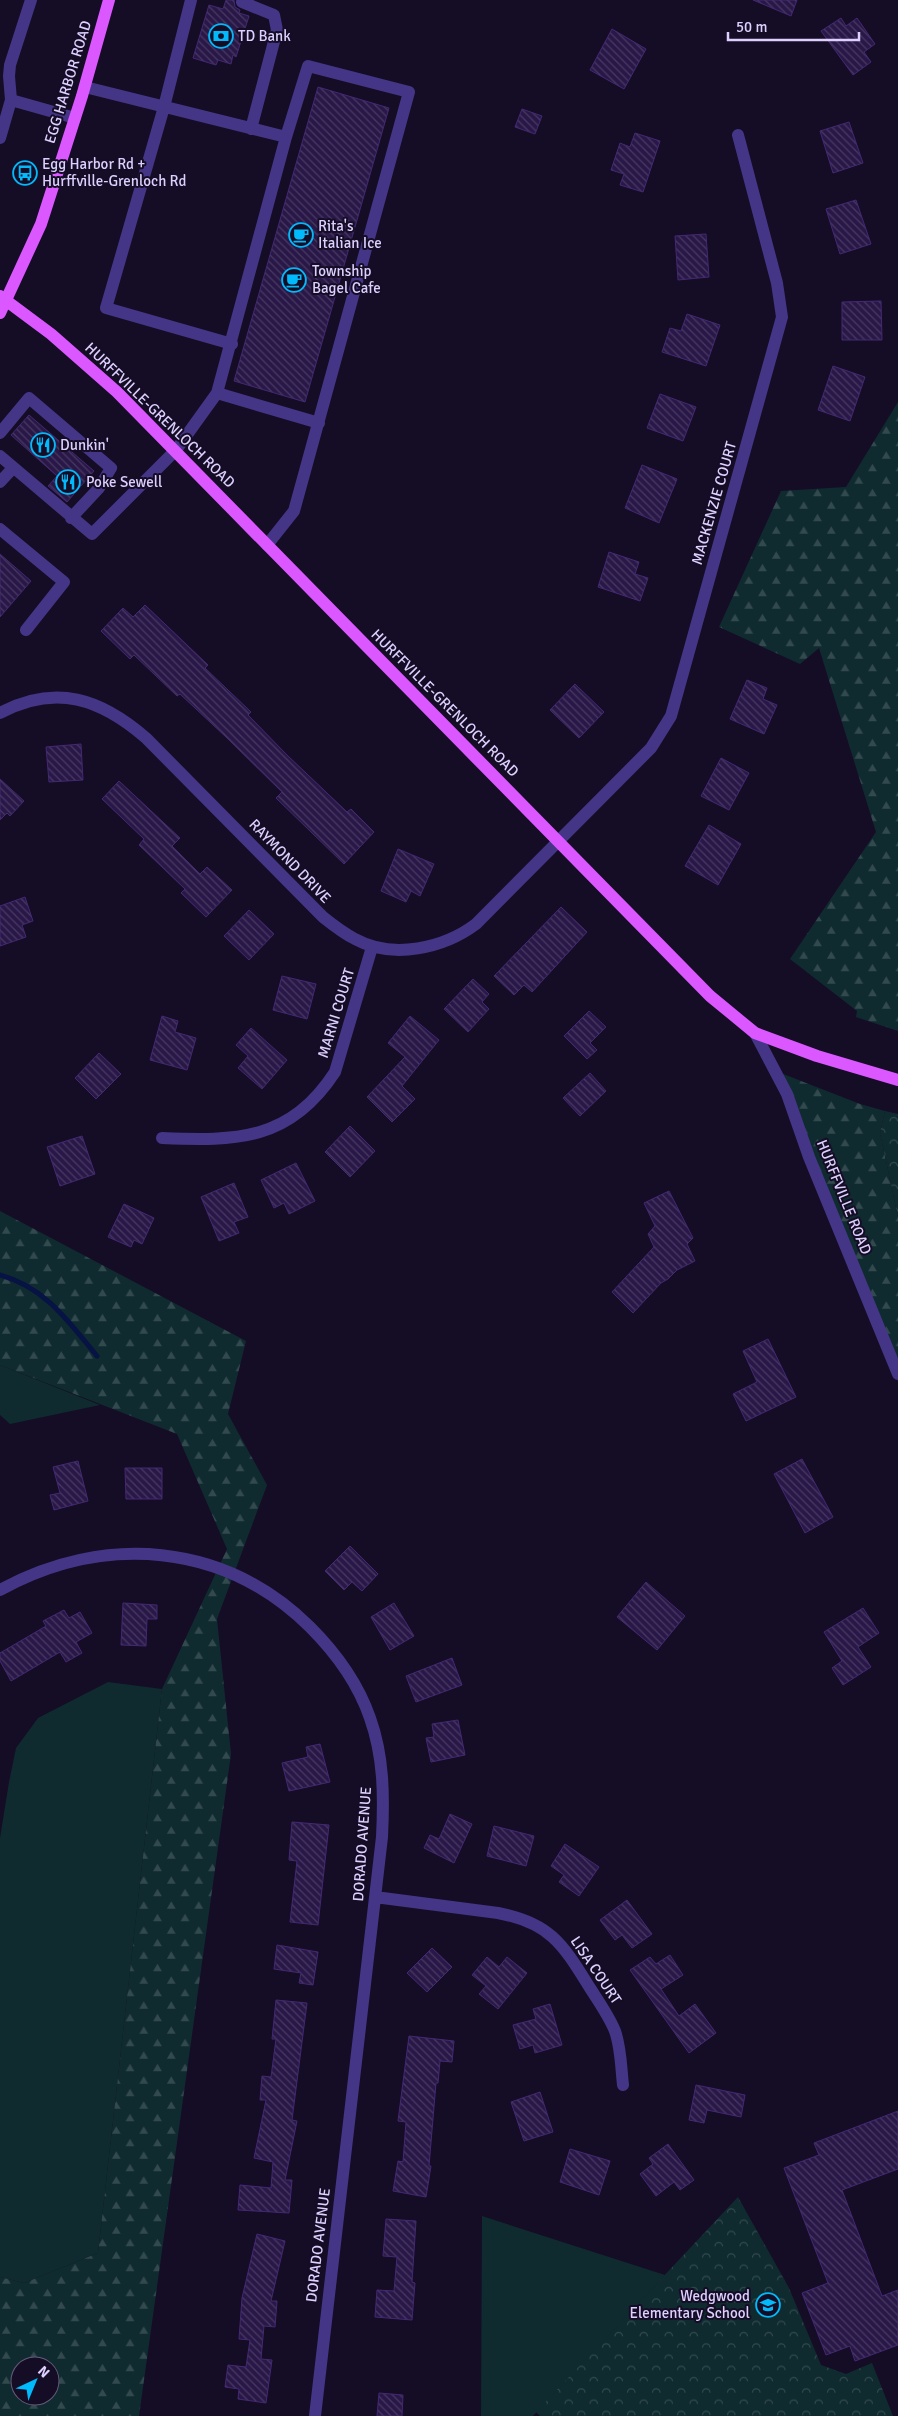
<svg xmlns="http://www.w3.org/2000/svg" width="898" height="2416" viewBox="0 0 898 2416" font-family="Signika,sans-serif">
	<defs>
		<pattern id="forest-firs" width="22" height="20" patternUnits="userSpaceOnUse" patternTransform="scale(1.25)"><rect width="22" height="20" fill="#0f2b2f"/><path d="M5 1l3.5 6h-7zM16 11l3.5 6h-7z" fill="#32494e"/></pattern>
		<pattern id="park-crowns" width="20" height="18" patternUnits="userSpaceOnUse" patternTransform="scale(1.25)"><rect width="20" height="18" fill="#0f2b2f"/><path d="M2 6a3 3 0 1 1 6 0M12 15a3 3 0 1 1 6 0" fill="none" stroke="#32494e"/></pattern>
		<pattern id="building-back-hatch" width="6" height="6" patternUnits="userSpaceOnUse" patternTransform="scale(1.25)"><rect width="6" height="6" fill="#291847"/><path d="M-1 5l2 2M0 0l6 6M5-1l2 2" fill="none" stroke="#483963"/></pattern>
	</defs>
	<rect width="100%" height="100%" fill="#150d25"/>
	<path fill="#0f2b2f" d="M0,1365L100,1405L10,1424L0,1415Z
		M108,1682L162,1689L98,2253L24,2283L0,2277V1838L9,1782L16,1748L38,1718Z
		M482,2216L665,2275L533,2416H481Z"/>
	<path fill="url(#forest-firs)" fill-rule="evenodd" d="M898,402V1031L856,1017L857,1011L790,959L876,832L819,648L800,664L719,627L781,491L846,487Z
		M778,1072L860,1104L885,1111L880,1133L898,1217V1382Z
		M0,1211L246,1341L228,1414L267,1485L217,1619L231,1754L139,2416H0V2277L24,2283L98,2253L162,1689L227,1549L177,1434L0,1365ZM20,2366H50V2396H20Z"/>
	<path fill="url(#park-crowns)" d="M885,1111L898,1114V1217L880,1133Z
		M738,2197L789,2288L821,2365L846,2374L872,2363L893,2416H540L536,2412Z"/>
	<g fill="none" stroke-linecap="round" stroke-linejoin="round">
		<path stroke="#061344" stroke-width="5" d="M0,1275C46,1288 68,1321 97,1356"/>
	</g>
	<path fill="url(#building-back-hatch)" stroke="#432874" d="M226,0H234L235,7L240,10L239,13L249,16L236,57L233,55L231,64L218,60L216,65L193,58L209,5L223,9Z
		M753,0H797L791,16Z
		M841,18L846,26L857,18L875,44L864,52L871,62L853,75L821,31Z
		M612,29L646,49L624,89L590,70Z
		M318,87L389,108L305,402L234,381Z
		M522,109L542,116L535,134L515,127Z
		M849,122L863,163L833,173L820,131Z
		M635,133L660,141L643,192L620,185L624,174L611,170L620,143L630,147Z
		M856,200L871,244L840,254L826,209Z
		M706,234L709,277L678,280L675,236Z
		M881,301L882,340H842V302Z
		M687,314L720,325L706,366L662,352L670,328L681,331Z
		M833,366L865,377L850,421L818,410Z
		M660,394L696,407L683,441L647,428Z
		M29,415L94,471L67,502L48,486L57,476L11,435Z
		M642,465L677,479L659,523L625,508Z
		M609,552L639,562L635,574L648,578L640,601L598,587Z
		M0,554L31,581L0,617Z
		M145,605L208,665L205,668L251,712L248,715L287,755L347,812L351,809L374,832L344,864L276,798L282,792L226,737L180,694L177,696L134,655L130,659L101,631L123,608L133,617Z
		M747,680L767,688L763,699L777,705L764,734L730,719Z
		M575,684L604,712L579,738L550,710Z
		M81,744L83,780L49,782L46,747Z
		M721,758L749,773L729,810L701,796Z
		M0,779L24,801L10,816L7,813L0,820Z
		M119,781L180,838L172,846L200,874L207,867L232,890L206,917L181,893L185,889L139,845L144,839L102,799Z
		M709,825L741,844L718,885L685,866Z
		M398,849L434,864L420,896L411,891L406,902L381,891Z
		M25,897L33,921L22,925L26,937L0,946V906Z
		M561,907L587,932L532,992L524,985L514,995L494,976Z
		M249,910L274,934L249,960L224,936Z
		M282,976L316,984L307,1019L273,1010Z
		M473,979L489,994L482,1002L489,1009L468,1032L444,1009Z
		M589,1011L606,1027L590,1043L597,1050L587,1059L564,1036Z
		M162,1016L178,1021L175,1032L196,1038L187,1070L150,1060Z
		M410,1016L439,1040L402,1086L415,1099L392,1122L367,1097L405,1057L388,1043Z
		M251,1028L287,1060L262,1089L238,1068L248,1056L236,1045Z
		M99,1053L121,1074L96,1099L75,1078Z
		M590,1073L606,1091L580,1116L563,1098Z
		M350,1126L375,1151L350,1177L325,1152Z
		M82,1136L95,1174L60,1186L47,1147Z
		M296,1163L315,1201L289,1214L284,1203L274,1208L261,1180Z
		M234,1183L248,1217L234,1222L239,1233L219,1241L201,1197Z
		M669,1191L693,1238L687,1244L695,1261L677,1270L668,1279L661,1283L633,1313L612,1292L654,1247L648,1234L655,1226L644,1203Z
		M124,1204L154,1218L142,1244L134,1240L131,1247L108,1237Z
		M768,1339L796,1397L746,1421L733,1394L757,1382L743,1351Z
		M802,1459L833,1517L805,1533L774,1474Z
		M78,1461L88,1501L54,1510L50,1495L60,1493L53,1467Z
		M125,1468H162V1499H126Z
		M350,1546L378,1574L362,1591L352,1582L344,1590L325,1571Z
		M646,1582L685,1616L657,1650L617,1617Z
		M123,1603L157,1605V1619H147L146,1646L121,1645Z
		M394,1603L414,1636L390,1650L371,1617Z
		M863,1608L879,1633L858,1647L871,1667L843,1685L832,1668L842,1661L824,1632Z
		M64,1610L69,1618L80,1612L92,1633L76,1642L82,1653L66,1662L60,1652L11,1681L0,1661V1653L46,1626L43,1621Z
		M452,1658L462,1685L416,1702L406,1676Z
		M458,1720L465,1755L431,1762L426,1738L434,1737L432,1724Z
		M320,1744L330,1782L289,1791L282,1763L308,1757L306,1747Z
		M450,1814L472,1824L454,1863L424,1848L430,1835L439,1839Z
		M292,1822L329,1825L318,1925L290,1922L297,1861L289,1860Z
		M494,1826L534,1836L526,1866L487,1856Z
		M565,1844L599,1867L579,1896L559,1882L564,1875L551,1866Z
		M627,1900L652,1934L632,1948L622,1935L615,1940L600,1920Z
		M277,1945L318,1952L313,1985L299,1983L301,1973L274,1969Z
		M432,1948L452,1967L427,1992L407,1973Z
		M670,1955L683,1975L661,1989L679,2016L695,2004L716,2033L689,2053L630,1970L650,1957L656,1964Z
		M487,1957L499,1967L507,1957L527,1973L498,2009L479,1994L486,1986L472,1975Z
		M276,2000L307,2003L292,2120L297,2121L285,2180H292L289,2213L238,2210L240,2185L271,2188L273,2162L254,2158L266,2100H260L262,2076L271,2077L276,2039H272Z
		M550,2004L562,2045L535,2053L533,2045L520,2049L513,2025L536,2019L533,2009Z
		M409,2036L454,2041L452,2062L440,2061L438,2083H436L429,2166H431L426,2197L393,2191L398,2161L403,2162L406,2122L398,2121Z
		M696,2085L745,2095L741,2117L707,2110L704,2123L689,2120Z
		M540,2092L553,2132L524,2141L511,2102Z
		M898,2111V2169L842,2190L882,2296L898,2290V2345L855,2361L850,2346L826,2355L802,2293L828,2283L784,2168L819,2155L814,2143Z
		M668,2144L694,2180L680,2190L674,2182L656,2196L640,2174L653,2164L649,2158Z
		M570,2149L610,2161L599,2195L560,2182Z
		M386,2219L416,2221L412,2282L415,2283L412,2320L375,2317L377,2290L394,2291L397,2257L383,2256Z
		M257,2234L285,2241L271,2301H277L275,2327L264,2326L261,2359L272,2360L266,2403L238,2399L239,2389L225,2387L228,2365L246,2367L250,2340L239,2339L242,2298Z
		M379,2393L403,2395L402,2416H377Z"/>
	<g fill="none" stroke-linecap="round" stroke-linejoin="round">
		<path stroke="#453587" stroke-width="12" d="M191,0L164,107L106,308L232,344
			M242,2L274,15L277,30L251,129
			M11,100L75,118
			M0,138L11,100L9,76L10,65L31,0
			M217,393L319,423
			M0,433L29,398L111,468L99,488L71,518
			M0,456L92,534L176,450L217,393L286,137L85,87
			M0,482L13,468
			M0,529L64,582L26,630
			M267,545L294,511L409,92L308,66L286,137
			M0,713C56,683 101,699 146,738L323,917C333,925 343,933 355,939C393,960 444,948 476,924L651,748L671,716L782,317L777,283L738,135
			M755,1033L787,1094L809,1157L898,1374
			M162,1138C237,1141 290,1141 335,1072L372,947
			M0,1590C104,1533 224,1542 310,1627C336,1653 358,1683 370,1718C384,1757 384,1797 382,1837L315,2416
			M375,1897L498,1913C551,1923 563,1945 590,1988C599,2002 609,2016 615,2031C621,2048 621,2067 623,2085"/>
		<path stroke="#db57ff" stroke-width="12" d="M0,296L51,334L117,392L710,996L755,1033L817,1056L898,1080
			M0,313L41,224L82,96L109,0"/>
	</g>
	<defs>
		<g id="bank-ring" transform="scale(1.25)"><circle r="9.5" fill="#150d25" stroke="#00bafb" stroke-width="1.5"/><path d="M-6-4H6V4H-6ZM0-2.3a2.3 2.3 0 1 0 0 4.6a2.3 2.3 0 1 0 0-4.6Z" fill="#00bafb"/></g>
		<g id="bus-ring" transform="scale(1.25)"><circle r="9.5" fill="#150d25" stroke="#00bafb" stroke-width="1.5"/><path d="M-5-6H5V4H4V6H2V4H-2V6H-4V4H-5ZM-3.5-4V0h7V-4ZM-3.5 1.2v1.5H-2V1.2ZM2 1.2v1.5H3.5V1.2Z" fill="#00bafb"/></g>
		<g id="cafe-ring" transform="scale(1.25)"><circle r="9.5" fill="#150d25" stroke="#00bafb" stroke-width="1.5"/><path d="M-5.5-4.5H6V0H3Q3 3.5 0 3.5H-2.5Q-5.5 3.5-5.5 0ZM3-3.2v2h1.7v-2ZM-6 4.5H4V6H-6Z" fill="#00bafb"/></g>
		<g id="restaurant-ring" transform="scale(1.25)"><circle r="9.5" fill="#150d25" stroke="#00bafb" stroke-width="1.5"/><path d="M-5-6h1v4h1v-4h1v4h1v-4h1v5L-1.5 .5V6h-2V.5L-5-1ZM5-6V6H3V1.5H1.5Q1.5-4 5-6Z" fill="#00bafb"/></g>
		<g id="school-ring" transform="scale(1.25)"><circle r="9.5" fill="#150d25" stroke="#00bafb" stroke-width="1.5"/><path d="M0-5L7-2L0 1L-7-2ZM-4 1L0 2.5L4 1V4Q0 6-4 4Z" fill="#00bafb"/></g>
	</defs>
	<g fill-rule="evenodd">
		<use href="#bank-ring" x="221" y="36"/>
		<use href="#bus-ring" x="25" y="173"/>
		<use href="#cafe-ring" x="301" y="235"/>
		<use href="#cafe-ring" x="294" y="280"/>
		<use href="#restaurant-ring" x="43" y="445"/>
		<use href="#restaurant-ring" x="68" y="482"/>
		<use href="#school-ring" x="768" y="2305"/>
	</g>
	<g text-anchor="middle" stroke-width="4" stroke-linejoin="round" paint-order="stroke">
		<g font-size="15" fill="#ddd0ff" stroke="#150d25" text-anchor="start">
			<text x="238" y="41">TD Bank</text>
			<text x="42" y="169">Egg Harbor Rd +<tspan x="42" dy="17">Hurffville-Grenloch Rd</tspan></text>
			<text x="318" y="231">Rita's<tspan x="318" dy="17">Italian Ice</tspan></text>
			<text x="312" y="276">Township<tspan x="312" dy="17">Bagel Cafe</tspan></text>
			<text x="60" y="450">Dunkin'</text>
			<text x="86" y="487">Poke Sewell</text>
			<text x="750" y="2301" text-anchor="end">Wedgwood<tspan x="750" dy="17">Elementary School</tspan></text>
		</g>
		<g font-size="15" fill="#ddd0ff" stroke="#150d25">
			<text transform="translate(68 82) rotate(-73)" y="5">EGG HARBOR ROAD</text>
			<text transform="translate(160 415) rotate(44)" y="5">HURFFVILLE-GRENLOCH ROAD</text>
			<text transform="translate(714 503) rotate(-74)" y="5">MACKENZIE COURT</text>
			<text transform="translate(445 703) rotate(45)" y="5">HURFFVILLE-GRENLOCH ROAD</text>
			<text transform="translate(290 861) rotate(46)" y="5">RAYMOND DRIVE</text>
			<text transform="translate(336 1013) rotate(-73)" y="5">MARNI COURT</text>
			<text transform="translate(844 1197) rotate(68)" y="5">HURFFVILLE ROAD</text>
			<text transform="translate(362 1844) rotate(-86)" y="5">DORADO AVENUE</text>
			<text transform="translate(596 1970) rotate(56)" y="5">LISA COURT</text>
			<text transform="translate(318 2245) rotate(-83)" y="5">DORADO AVENUE</text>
		</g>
	</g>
	<g transform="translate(35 2381) rotate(44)"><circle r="24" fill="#150d25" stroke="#655b7c"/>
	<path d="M0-4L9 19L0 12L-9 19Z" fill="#00bafb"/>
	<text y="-8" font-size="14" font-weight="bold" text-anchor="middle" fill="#ddd0ff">N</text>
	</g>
	<path d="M728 32v8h131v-8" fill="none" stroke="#ddd0ff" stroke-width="2.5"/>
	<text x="736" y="32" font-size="15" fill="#ddd0ff" stroke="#150d25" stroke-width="4" paint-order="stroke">50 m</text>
</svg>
